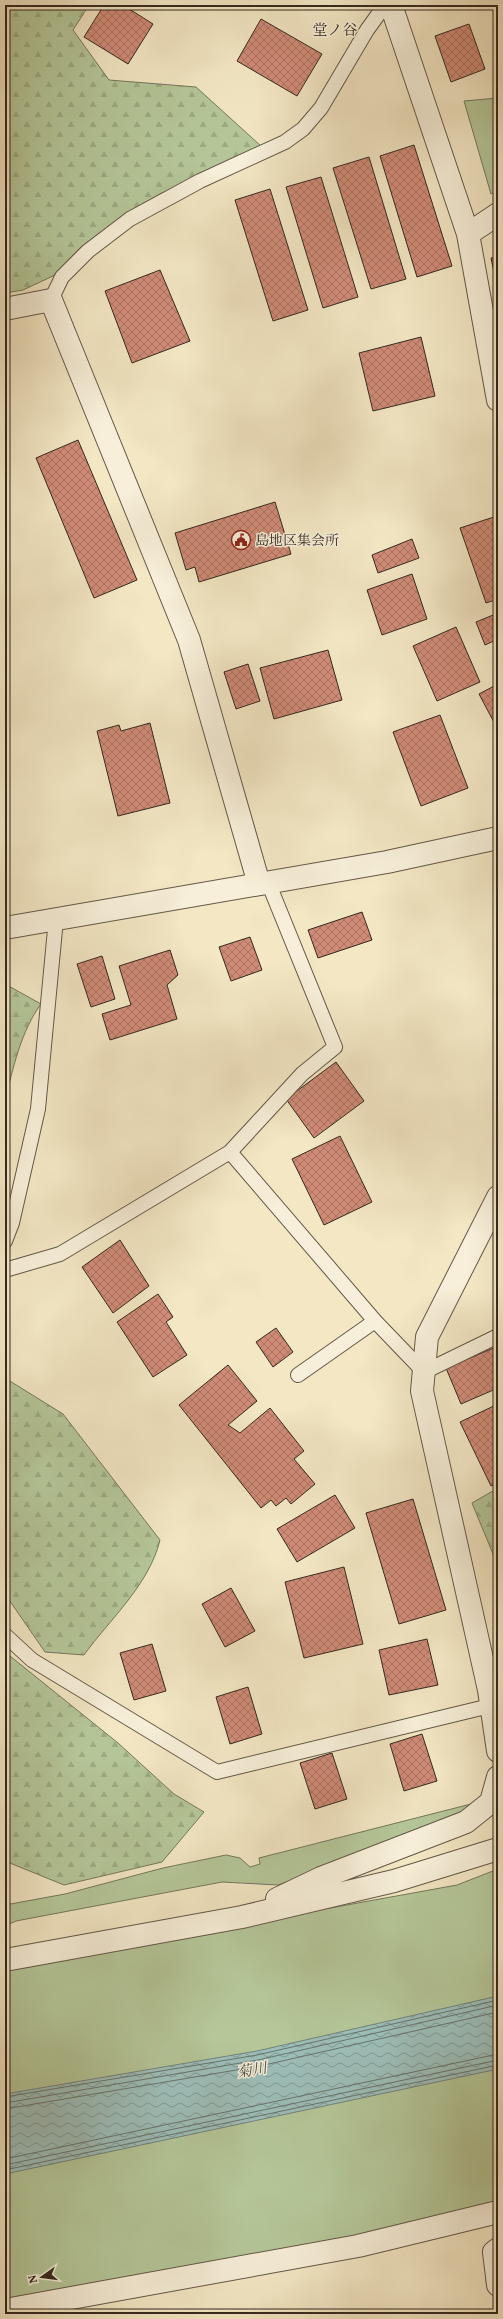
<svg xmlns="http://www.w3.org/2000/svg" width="503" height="2319" viewBox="0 0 503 2319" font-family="Vollkorn,'Noto Serif JP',serif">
	<defs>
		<pattern id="forest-firs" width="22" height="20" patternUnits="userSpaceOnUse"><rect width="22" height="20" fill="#b5c799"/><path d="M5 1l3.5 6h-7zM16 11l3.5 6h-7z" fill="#9cab83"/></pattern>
		<pattern id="water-waves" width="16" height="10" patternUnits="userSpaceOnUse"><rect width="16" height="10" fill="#9dbfba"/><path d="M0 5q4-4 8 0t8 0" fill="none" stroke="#819b97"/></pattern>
		<pattern id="building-cross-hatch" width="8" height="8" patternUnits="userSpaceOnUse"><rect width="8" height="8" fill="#d08b77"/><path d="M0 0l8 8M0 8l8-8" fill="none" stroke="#aa7261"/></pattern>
	</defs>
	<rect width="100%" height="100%" fill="#f3e7c4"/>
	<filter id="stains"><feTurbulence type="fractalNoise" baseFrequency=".005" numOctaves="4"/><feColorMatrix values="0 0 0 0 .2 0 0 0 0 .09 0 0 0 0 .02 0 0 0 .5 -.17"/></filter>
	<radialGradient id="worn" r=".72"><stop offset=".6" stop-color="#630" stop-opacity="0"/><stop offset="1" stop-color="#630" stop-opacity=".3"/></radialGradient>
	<path fill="#b5c799" stroke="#74785c" d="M498,98V190L491,194L464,101Z
		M471,1804L454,1821L278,1885L222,1882L16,1921L5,1926V1905L65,1894L163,1868L226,1855L240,1858L250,1867L260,1864L259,1858Z
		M498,1869V2208L5,2306V1967L457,1885Z"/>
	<path fill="url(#forest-firs)" stroke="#74785c" d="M5,5H89L73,30L109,80L196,87L261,146L160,194L126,213L81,247L53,276L23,290L5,293Z
		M5,984L41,1004C21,1031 13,1068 5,1101Z
		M5,1378L63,1414L160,1540C149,1585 110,1619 84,1655L45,1652L5,1594Z
		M498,1488V1566L472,1503Z
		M5,1652L118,1743L174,1794L204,1812L162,1862L64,1885L5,1861Z"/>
	<path fill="url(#water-waves)" stroke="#73837c" d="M498,1996V2069L5,2174V2094L257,2051Z"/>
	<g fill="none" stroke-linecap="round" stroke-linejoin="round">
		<path stroke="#68746c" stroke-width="1" d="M5,2097L257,2055L498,2000
			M5,2103L258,2060L498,2005
			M5,2109L260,2066L498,2012
			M5,2159L498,2054
			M5,2165L498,2060
			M5,2170L498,2065"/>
	</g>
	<path fill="url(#building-cross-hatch)" stroke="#34291f" d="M104,5H123L153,24L128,64L84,37Z
		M261,19L322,54L297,96L237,61Z
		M469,24L485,69L451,82L435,36Z
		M414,145L452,266L417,277L380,156Z
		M369,157L406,279L371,289L333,168Z
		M321,177L358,297L323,308L286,187Z
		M270,189L308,310L273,321L235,200Z
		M498,257V292L491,258Z
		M160,270L190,341L132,363L105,291Z
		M421,337L435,396L373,411L359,353Z
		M78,440L137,580L94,598L36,458Z
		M275,502L291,554L199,582L195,567L186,570L175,533Z
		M497,516L498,599L486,603L460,528Z
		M412,539L419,558L378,573L372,555Z
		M412,574L427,619L382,635L367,590Z
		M498,613V639L485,645L476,622Z
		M456,627L480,682L437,701L413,646Z
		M328,650L342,700L274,719L260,668Z
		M248,664L260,701L236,709L224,672Z
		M498,684V727L497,728L479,694Z
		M440,715L468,788L421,806L393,732Z
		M150,723L170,803L118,816L97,731L119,725L121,731Z
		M362,912L372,940L318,958L308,930Z
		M250,937L262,970L231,981L219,947Z
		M170,950L178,975L167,985L177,1019L110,1040L102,1014L131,1005L119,966Z
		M102,956L115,999L91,1007L77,964Z
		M336,1062L364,1101L314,1138L286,1099Z
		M340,1136L372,1202L324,1225L292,1159Z
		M120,1240L149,1286L113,1313L82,1267Z
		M158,1294L173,1317L166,1322L187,1355L153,1377L117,1322Z
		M276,1328L293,1352L273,1367L256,1342Z
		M496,1347L498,1353V1388L461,1404L446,1368Z
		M228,1365L257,1401L228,1425L240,1433L270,1408L304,1451L294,1459L315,1484L291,1504L286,1498L276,1506L271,1500L261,1508L179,1405Z
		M498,1404V1483L491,1486L460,1422Z
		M335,1495L355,1528L297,1562L277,1529Z
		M413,1499L446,1610L399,1624L366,1513Z
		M344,1567L363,1644L304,1658L285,1582Z
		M231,1588L255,1631L225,1647L202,1604Z
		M427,1639L438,1685L389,1695L379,1650Z
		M152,1644L166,1691L134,1700L120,1653Z
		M248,1687L262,1734L230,1744L216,1697Z
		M422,1734L437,1781L404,1791L390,1744Z
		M332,1753L347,1799L315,1809L300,1763Z"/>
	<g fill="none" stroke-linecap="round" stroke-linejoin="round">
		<g stroke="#645848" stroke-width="16">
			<path id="service" d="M51,300L62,277L88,251L130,219L200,181L285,142L303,129L321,108L367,30L385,5
				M268,882L335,1047L302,1074L230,1152L375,1321L298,1375
				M5,1241L12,1223L38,1109L56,919
				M5,1270L60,1254L230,1152
				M375,1321L424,1372L498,1336
				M5,1635L32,1660L217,1772L498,1704"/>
		</g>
		<g stroke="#645848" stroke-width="24">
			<path id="minor" d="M391,5L468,234L498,400
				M468,234L498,214
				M5,309L51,300L189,640L259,884
				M498,1197L427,1337L422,1391L489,1690L498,1751
				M277,1899L321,1878L466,1822L491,1802L498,1777
				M5,1960L242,1917L394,1881L498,1849
				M498,2249L494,2252L498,2285
				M5,2310L358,2246L498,2212"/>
		</g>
		<g stroke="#645848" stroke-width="24">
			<path id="tertiary" d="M5,928L387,862L498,838"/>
		</g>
		<use href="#service" stroke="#f7efd9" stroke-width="14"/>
		<use href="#minor" stroke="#f7efd9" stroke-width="22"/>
		<use href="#tertiary" stroke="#f7efd9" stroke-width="22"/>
	</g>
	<defs>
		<g id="civic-ring" transform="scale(1)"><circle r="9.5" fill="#f7efd9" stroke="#8f2418" stroke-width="1.5"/><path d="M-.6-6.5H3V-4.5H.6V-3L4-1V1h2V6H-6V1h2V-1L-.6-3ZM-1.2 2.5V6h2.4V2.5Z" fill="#8f2418"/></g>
	</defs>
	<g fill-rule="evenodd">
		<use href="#civic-ring" x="241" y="540"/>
	</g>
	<g text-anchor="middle" stroke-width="3" stroke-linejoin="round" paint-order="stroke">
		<g font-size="14" fill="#34291f" stroke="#f7efd9" text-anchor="start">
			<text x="255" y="545">島地区集会所</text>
		</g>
		<g font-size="15" fill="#34291f" stroke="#f7efd9">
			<text x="335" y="35">堂ノ谷</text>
		</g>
		<g font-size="15" font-style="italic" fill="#4e4e46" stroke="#f7efd9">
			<text transform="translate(252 2070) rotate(-10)" y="5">菊川</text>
		</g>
	</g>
	<rect width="503" height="2319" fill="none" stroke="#f3e7c4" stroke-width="20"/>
	<rect x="6" y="6" width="491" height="2307" fill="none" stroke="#34291f" stroke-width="2"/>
	<rect x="10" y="10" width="483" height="2299" fill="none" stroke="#34291f"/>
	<g transform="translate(42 2277) rotate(256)" stroke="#f7efd9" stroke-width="3" paint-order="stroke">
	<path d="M0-3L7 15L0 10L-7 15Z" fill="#34291f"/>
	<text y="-6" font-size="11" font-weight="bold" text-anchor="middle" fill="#34291f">N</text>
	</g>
	<rect width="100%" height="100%" filter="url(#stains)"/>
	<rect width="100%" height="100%" fill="url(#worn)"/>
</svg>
